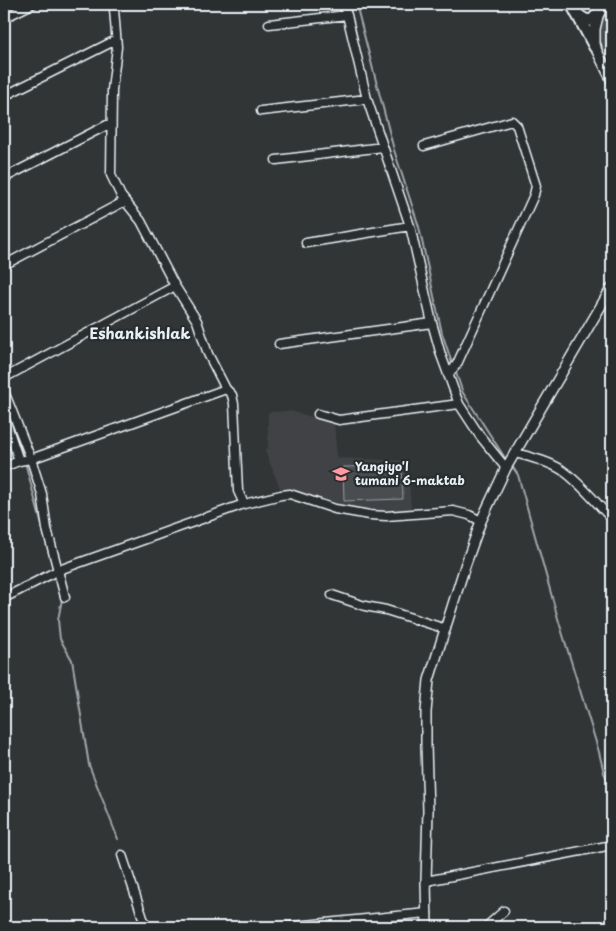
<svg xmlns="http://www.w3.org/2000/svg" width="616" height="931" viewBox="0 0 616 931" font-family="'Playpen Sans',sans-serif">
	<rect width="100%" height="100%" fill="#323536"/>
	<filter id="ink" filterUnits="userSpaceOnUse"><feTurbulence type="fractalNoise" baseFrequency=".02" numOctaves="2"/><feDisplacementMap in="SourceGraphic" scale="10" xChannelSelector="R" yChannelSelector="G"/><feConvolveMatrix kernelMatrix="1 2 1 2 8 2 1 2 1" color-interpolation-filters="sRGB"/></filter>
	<g filter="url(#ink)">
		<path fill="#3f4244" d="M290,411L334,423L337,458L408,461L411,509L388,511L331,505L294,490L280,488L264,449H268V412Z"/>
		<path fill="#494d4f" stroke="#989fa4" d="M606,4H612V70C609,64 605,58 603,52C597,36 602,19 606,4Z
			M402,466L403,499L344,501L343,467Z"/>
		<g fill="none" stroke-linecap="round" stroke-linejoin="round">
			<path stroke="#9fa5aa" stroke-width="2" d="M356,4L394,150L419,227L442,333L453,366
				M455,370L463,393L507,461
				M4,406L20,446L23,457
				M25,462L54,571
				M512,466L518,475L559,622L599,752L604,773L612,787
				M55,576L61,595
				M62,599L58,620L60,639L72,660L89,765L118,839"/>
			<g stroke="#e8f1f8" stroke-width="11">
				<path id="minor" d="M113,4L114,9L117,47L112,90L111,175L121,196L141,221L175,286L197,321L208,354L226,389L232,395L234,404L238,491L244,504
					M343,4L347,15L367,99L410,226L432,323L441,355L459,404L480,436L506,468
					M4,18L32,4
					M269,24L347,15
					M4,96L116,40
					M261,111L367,99
					M424,146L512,121L517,126L536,186L534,195L457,364L448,375
					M276,160L383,147
					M4,178L111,123
					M306,243L410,226
					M4,265L125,201
					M279,344L432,323
					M4,378L175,286
					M4,391L31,459L42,494L47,529L65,597
					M318,414L339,420L459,404
					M4,416L19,461
					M515,453C530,457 548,461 562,470C581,483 596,503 612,519
					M4,467L19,461L31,459L226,389
					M332,595L365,606L386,610L446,629
					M4,598L59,570L244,504L281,495L290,494L335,509L370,515L386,516L453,511L469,515L481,521
					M122,855L146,927
					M426,881L612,845
					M285,927L427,913
					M486,927L504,911"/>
			</g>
			<g stroke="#e8f1f8" stroke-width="12">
				<path id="major" d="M601,4L595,29V47L612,81
					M427,927L426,881L428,811L426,745V712L429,680L465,566L481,521L506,468L612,287"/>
			</g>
			<g stroke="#e8f1f8" stroke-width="15">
				<path id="highway" d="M572,4L595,47
					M577,14C586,22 592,24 599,12"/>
			</g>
			<use href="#minor" stroke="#2a2d2e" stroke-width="8"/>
			<use href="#major" stroke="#2a2d2e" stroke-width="9"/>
			<use href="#highway" stroke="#2a2d2e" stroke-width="11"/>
		</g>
	</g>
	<defs>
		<g id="school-bare" transform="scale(1.35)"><path d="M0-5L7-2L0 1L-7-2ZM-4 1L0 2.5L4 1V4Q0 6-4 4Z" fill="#ff9aa2" stroke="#2a2d2e" stroke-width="2.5" paint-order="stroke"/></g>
	</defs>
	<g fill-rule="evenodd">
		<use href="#school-bare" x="341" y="474"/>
	</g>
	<g text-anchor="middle" stroke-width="4.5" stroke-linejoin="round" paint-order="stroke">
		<g font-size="12" font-weight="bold" fill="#e8f1f8" stroke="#2a2d2e" text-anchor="start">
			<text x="355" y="471">Yangiyo'l<tspan x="355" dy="14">tumani 6-maktab</tspan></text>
		</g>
		<g font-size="15" font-weight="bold" fill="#e8f1f8" stroke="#2a2d2e">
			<text x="140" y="339">Eshankishlak</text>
		</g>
	</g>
	<rect width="616" height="931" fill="none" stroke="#2a2d2e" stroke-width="20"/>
	<rect x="10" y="10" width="596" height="911" fill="none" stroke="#e8f1f8" stroke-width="2" filter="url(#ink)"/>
</svg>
